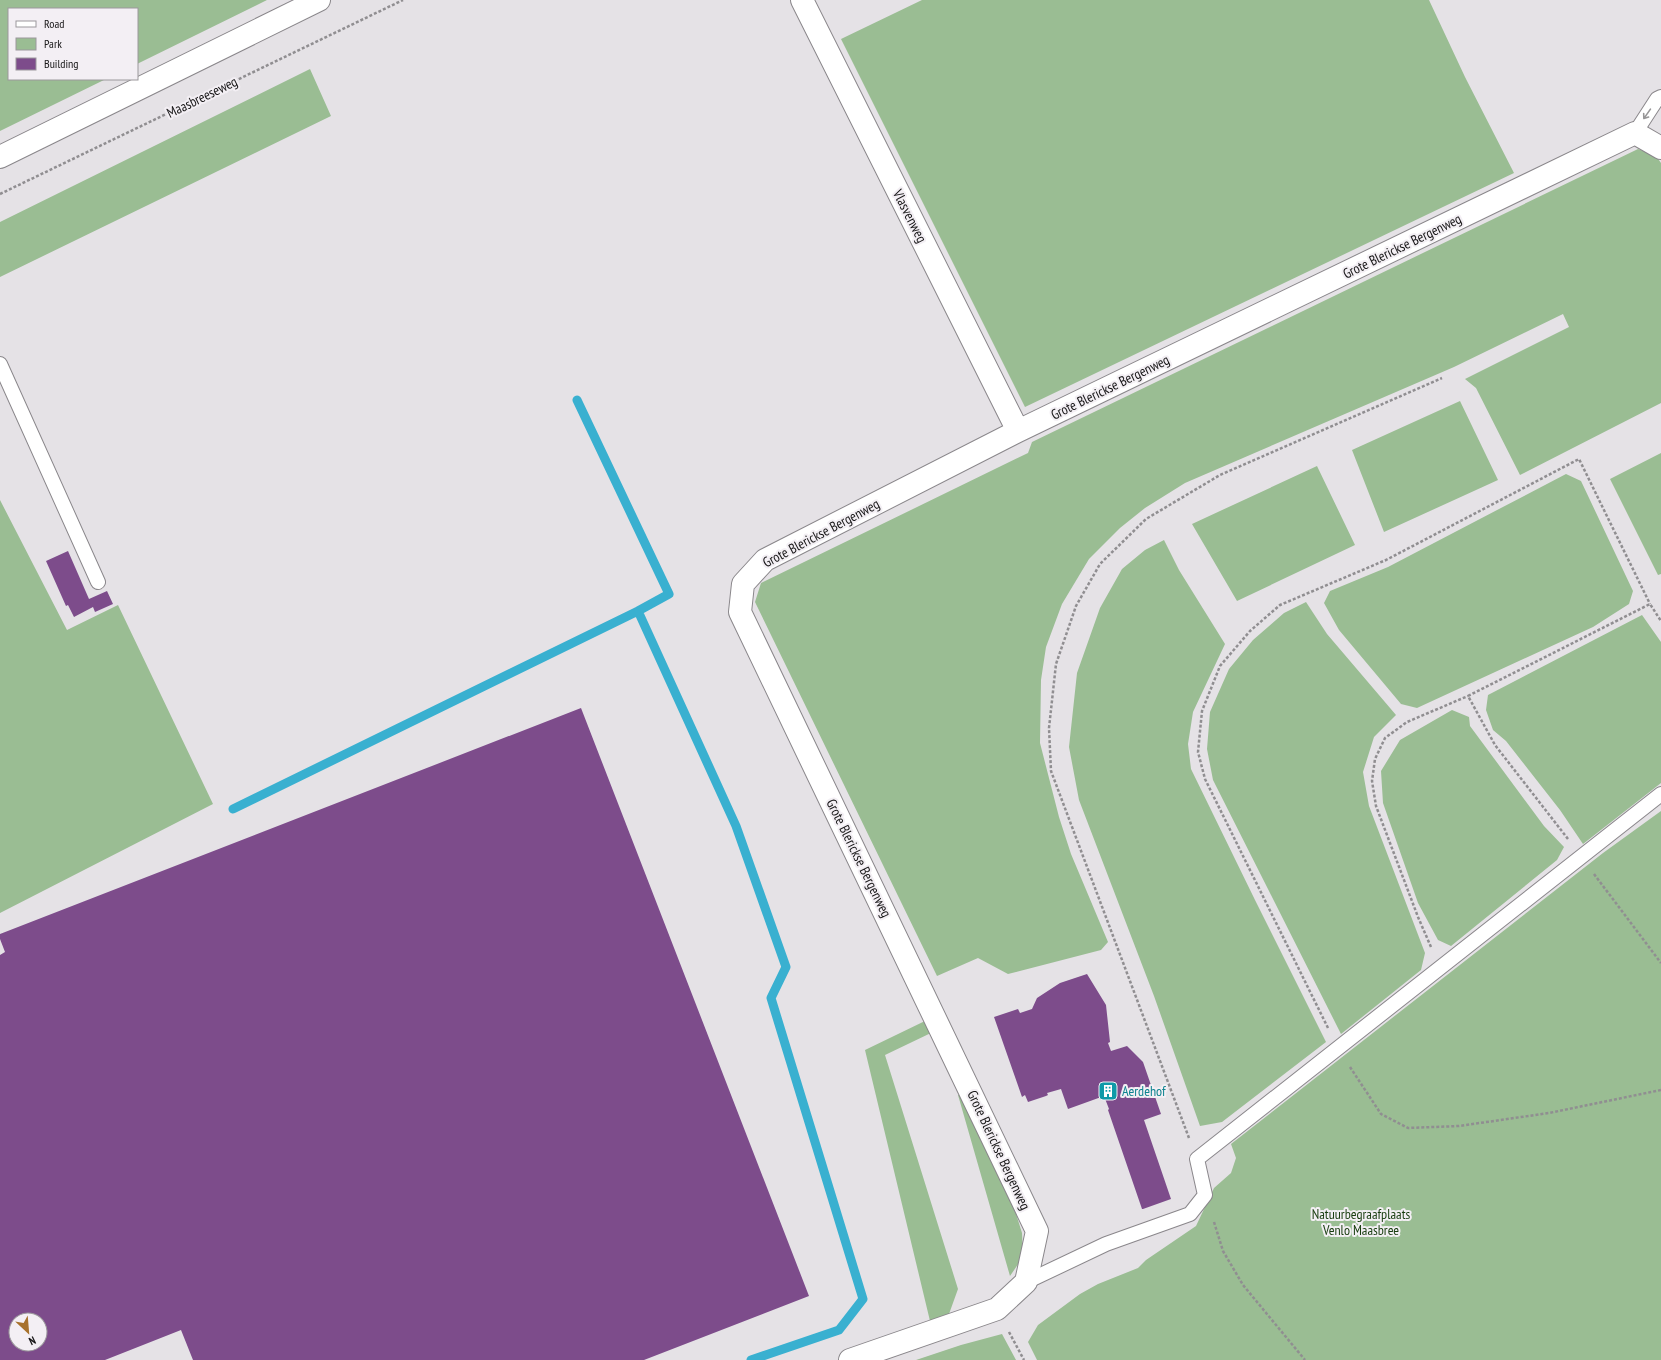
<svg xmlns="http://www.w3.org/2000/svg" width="1661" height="1360" viewBox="0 0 1661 1360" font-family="'PT Sans Narrow',sans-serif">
	<rect width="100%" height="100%" fill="#e5e2e6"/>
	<path fill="#9abd93" d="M0,0H267L137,64V9H9V79H106L0,131Z
		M922,0H1429L1465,77L1514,173L1025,407L841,39Z
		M310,69L331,116L0,277V222Z
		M1638,149L1656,156L1661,163V403L1520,475L1476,388L1465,379L1569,327L1563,314L1454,367L1185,483L1145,508L1120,528L1089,559L1062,604L1046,647L1041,680L1040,743L1059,817L1071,854L1108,942L1101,950L1008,974L978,958L937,976L755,602L761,583L1028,453L1032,442Z
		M1460,401L1498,480L1384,532L1352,450Z
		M1661,453V574L1658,575L1610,479Z
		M1317,466L1355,545L1237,601L1192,524Z
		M1566,474L1581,481L1633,591L1629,604L1593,627L1417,708L1401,704L1339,630L1324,603L1330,591L1388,567Z
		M0,500L67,630L118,605L213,804L0,913Z
		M1164,540L1179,570L1225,644L1193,712L1188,744L1191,769L1255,900L1326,1042L1222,1122L1200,1126L1154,996L1079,800L1069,747L1077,673L1100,608L1122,569L1145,550Z
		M1306,602L1327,634L1396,715L1374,737L1363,772L1369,806L1425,953L1421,970L1341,1034L1213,780L1207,749L1210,712L1229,669L1253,640L1284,613Z
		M1642,615L1661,642V783L1583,844L1560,810L1506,741L1493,730L1486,710L1488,695Z
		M1452,710L1469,717L1470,726L1544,826L1564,847L1557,860L1451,946L1438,940L1418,903L1383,803L1381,771L1400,740Z
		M1661,811V1360H1037L1028,1342L1038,1325L1080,1294L1098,1284L1138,1268L1146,1260L1196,1226L1214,1188L1231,1173L1236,1158L1231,1144L1603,853Z
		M927,1020L933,1032L885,1055L958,1289L949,1314L930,1321L865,1050Z
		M962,1094L1013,1204L1022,1233L1023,1257L1010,1276L958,1095Z
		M1002,1334L1016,1360H916L961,1345Z"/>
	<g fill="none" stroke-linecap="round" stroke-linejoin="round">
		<path stroke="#39b0d0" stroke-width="9" d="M577,400L669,594L638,611
			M233,809L638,611L736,826L786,967L771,998L863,1299L839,1330L751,1360"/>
	</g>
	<path fill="#7d4c8b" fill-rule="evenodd" d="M68,551L89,599L107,591L113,604L95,612L93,607L74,617L68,605L66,606L46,561Z
		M581,708L809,1296L644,1360H193L181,1330L105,1360H0V955L5,952L0,939V934ZM16,1320H40V1344H16Z
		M1087,974L1106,1005L1110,1042L1108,1043L1111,1051L1127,1046L1143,1062L1161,1114L1144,1120L1171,1199L1143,1209H1142L1108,1110L1109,1109L1104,1096L1068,1109L1061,1089L1047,1093L1048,1095L1046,1096L1028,1102L1025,1095L1022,1097L994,1017L1018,1009L1020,1013L1032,1009L1037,998L1060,983Z"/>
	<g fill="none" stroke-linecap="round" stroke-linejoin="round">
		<g stroke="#8a878b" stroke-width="16">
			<path id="service" d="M1635,133L1657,99L1661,97
				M0,364L98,582
				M1026,1282L1106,1244L1190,1214L1205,1195L1197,1159L1661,794"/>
		</g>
		<g stroke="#8a878b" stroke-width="24">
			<path id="minor" d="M802,0L1018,431
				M850,1360L997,1309L1026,1282L1037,1231L740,612L743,584L765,560L1018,431L1635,133L1661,148"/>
		</g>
		<g stroke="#8a878b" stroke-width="24">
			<path id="primary" d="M0,157L319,0"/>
		</g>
		<path stroke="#908e91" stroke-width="2.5" stroke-dasharray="3 2" stroke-linecap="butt" d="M0,194L403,0
			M1568,839L1495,745L1468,696L1650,604L1661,621
			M1594,874L1661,963
			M1431,947L1418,917L1376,806L1372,781L1375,759L1385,738L1407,722L1468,696
			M1328,1028L1205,779L1198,752L1202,711L1220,666L1250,631L1280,605L1386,560L1579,459L1650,604
			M1350,1067L1381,1114L1408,1128L1459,1126L1549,1113L1661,1090
			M1189,1138L1051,771L1049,728L1056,664L1076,606L1100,564L1146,519L1220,475L1442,378
			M1214,1222L1223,1251L1243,1285L1305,1360
			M1009,1332L1024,1360"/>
		<use href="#service" stroke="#fff" stroke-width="14"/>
		<use href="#minor" stroke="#fff" stroke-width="22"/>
		<use href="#primary" stroke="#fff" stroke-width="22"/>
	</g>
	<defs><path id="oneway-shaft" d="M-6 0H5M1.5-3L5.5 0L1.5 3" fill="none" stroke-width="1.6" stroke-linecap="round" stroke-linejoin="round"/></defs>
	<use stroke="#979697" href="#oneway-shaft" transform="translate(1647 114) rotate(125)"/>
	<defs>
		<g id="building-square" transform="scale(1)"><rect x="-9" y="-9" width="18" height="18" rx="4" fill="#0f9aa8" stroke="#f3eff4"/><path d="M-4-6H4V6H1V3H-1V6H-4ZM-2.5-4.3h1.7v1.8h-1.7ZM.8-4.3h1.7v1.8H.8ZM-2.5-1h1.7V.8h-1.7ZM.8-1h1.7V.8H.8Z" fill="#fff"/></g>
	</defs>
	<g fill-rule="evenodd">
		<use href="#building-square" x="1108" y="1091"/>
	</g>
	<g text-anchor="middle" stroke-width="4" stroke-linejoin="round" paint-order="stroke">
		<g font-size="14" fill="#171617" stroke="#f3eff4">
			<text transform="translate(202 97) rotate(-26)" y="5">Maasbreeseweg</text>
			<text transform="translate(910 216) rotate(63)" y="5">Vlasvenweg</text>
			<text transform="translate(1402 246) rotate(-26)" y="5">Grote Blerickse Bergenweg</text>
			<text transform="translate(1110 387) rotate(-26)" y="5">Grote Blerickse Bergenweg</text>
			<text transform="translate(821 533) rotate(-28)" y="5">Grote Blerickse Bergenweg</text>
			<text transform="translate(859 858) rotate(64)" y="5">Grote Blerickse Bergenweg</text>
			<text transform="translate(999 1150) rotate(65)" y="5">Grote Blerickse Bergenweg</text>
		</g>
		<g font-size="14" fill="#0d838f" stroke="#f3eff4" text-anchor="start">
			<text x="1122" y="1096">Aerdehof</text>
		</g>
		<g font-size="14" fill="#173c0e" stroke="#f3eff4">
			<text x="1361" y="1219">Natuurbegraafplaats<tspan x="1361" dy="16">Venlo Maasbree</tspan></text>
		</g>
	</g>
	<rect x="8" y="8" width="130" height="72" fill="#f3eff4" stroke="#9b989c"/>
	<rect x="16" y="21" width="20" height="6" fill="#ffffff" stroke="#9b989c"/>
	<text x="44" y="28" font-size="12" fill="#171617">Road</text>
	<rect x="16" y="38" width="20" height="12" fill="#9abd93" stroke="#9b989c"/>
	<text x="44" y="48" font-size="12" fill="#171617">Park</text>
	<rect x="16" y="58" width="20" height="12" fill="#7d4c8b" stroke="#9b989c"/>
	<text x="44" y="68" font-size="12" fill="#171617">Building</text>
	<g transform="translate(28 1332) rotate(154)"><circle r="19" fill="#f3eff4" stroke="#9b989c"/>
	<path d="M0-3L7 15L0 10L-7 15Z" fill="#a7712c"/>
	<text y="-6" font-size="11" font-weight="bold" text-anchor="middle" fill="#171617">N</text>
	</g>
</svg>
